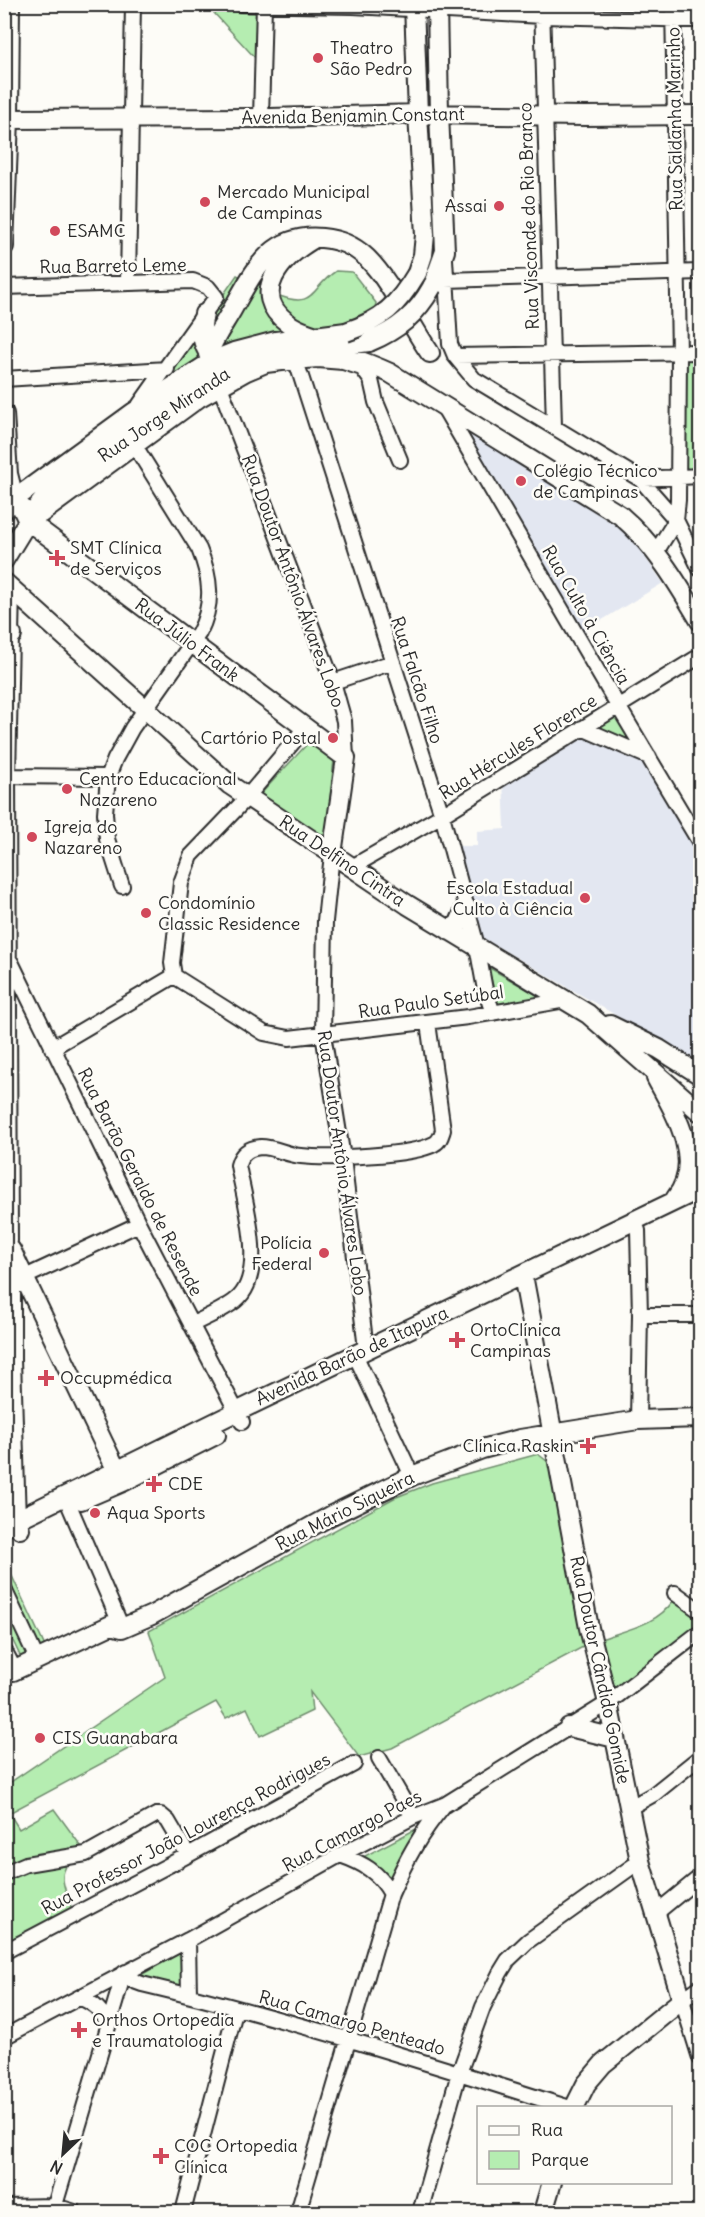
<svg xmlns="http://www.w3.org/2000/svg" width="705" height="2217" viewBox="0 0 705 2217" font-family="Delius,sans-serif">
	<rect width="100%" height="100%" fill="#fdfcf7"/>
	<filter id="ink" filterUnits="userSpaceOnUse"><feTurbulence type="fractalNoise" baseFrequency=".0167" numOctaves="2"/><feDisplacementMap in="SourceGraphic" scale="12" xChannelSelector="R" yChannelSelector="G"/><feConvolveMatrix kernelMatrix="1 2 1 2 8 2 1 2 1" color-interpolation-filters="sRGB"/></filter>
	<g filter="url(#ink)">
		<path fill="#e3e7f1" d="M465,429L629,534L663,583L584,631Z
			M582,731L647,760L700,860V1067L686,1056L478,935L456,846H477V831L505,829L503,779Z"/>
		<path fill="#b5edb1" stroke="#708c6e" stroke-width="1.5" d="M259,9L257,60L213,12Z
			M279,251L265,288L288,333L216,353L242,307Z
			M336,271L352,272L376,303L375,308L345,325L309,327L289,316L277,295C316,310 310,288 336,271Z
			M237,275L245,279L206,359L156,392Z
			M700,353V472H681L679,354Z
			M618,714L639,747L590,731Z
			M310,741L334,759L325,847L257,798Z
			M488,967L544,999L498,1005Z
			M538,1454L553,1466L589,1628L583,1647L392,1748L359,1757L310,1692L312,1711L260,1736L247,1708L226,1718L216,1702L9,1813L19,1829L54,1809L81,1846C56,1875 61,1876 72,1910L5,1950V1786L165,1677L149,1631L394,1498L432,1483Z
			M4,1559L47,1651L23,1662L5,1624Z
			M673,1601L700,1619V1625L608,1697L598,1640C625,1630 657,1625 673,1601Z
			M416,1829L391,1880L378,1867L363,1857Z
			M182,1952L185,1993L132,1980Z"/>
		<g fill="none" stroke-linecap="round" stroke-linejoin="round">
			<g stroke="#2b2b2b" stroke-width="18">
				<path id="minor" d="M240,4L353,6L542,16L700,20
					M542,4L554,426
					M261,118L264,4
					M445,259L450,344L455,356L474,379L640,479L700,476
					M446,280L700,272
					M128,282L133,4
					M4,287L193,281L208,287L216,297L140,404
					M455,356L700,352
					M296,361L442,815L477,946L485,990L493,1013
					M4,379L167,369
					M221,389L333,682L344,721L346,758
					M444,408L618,706L700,843
					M640,479L676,520L700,569
					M29,520L42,515L199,400L247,373L266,365L282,363L318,360L343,362L362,368L371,380L376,402L400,460
					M656,552L676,520L678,500L679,354L673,4
					M333,682L393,662
					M582,728L649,757
					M8,776L108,777
					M332,854L325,921L323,1034L343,1158L366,1349
					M352,867L442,815L700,656
					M122,886L107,839L105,813L108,777L115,759L132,728L199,633C214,604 211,578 199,549L135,446
					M11,962L139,1224L242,1422
					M174,976L264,1033L289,1038L468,1017L566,1000
					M174,976L172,963L181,883L191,856L242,803L305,728
					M52,1048L174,976
					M638,1230L640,1315L638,1420
					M10,1241L8,776L12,589
					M20,1285L25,1277L139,1224
					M640,1315H700
					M191,1325C206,1317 224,1310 236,1300C268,1274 244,1200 238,1165C241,1154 248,1148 261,1147C274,1147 288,1155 301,1156C327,1159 412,1156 434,1144C440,1141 441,1136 443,1130L428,1023
					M359,1363L412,1476
					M69,1505L122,1628
					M4,1589L37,1659
					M675,1593L700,1611
					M379,1758L413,1817
					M629,1808L654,1794L700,1757
					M340,1855C363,1863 379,1872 391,1894
					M7,1872L26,1864L86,1854L156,1815H161L168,1821L188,1855
					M656,1913L700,1877
					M188,1940L189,1995
					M4,1952L188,1855L354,1764
					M126,1972L131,1980L142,1984C286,2018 428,2063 570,2108
					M700,1987L682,2000L700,2058
					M81,1998C95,2004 103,2011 108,2026
					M4,2037L188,1940L340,1855L413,1817L446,1804L608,1703L700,1632
					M4,2207L55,2206L75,2212
					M53,2212L124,1973
					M183,2212L236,2008
					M298,2212L391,1894C406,1860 420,1834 444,1805
					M420,2212L459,2073L483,2007L500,1973L508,1960L528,1941L640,1861"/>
			</g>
			<g stroke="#2b2b2b" stroke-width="22">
				<path id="major" d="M414,4L418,114L425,235L423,255L417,273
					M4,119L270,118L418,114L585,116L700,115
					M313,239C283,257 247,293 288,323C295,329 305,332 313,335
					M4,246L9,119L10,4
					M432,287L445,251L439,113L437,4
					M204,314C200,330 201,343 211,357
					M318,350C344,354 366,362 390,373L620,515C655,545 677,582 700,621
					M208,354C214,338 224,324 232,310C254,272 270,233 322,238C340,240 353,245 367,258C392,283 409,323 430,353
					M4,414L8,474L11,486L28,521L346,758L332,854
					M4,510L16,498L134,412L214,360L234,352L276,341L346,332
					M4,560L34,511L43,500L150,421L234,368L283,353L369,342
					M4,582L230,785L408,905L588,1014L700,1112
					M4,626L12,635
					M450,931L459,923L466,907
					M610,1025L659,1049L700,1075
					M656,1078C676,1114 705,1163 675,1199
					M11,1250V1359L16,1521L20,1529
					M12,1252L116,1469
					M523,1275L589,1628L608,1703L640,1861L682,2000L603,2064L586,2084L574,2108
					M81,1500L123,1482L216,1435
					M4,1526L236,1412L700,1189
					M4,1654L13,1671L111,1625L122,1628L152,1615L332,1515L412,1476L482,1449L520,1439L638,1420L700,1418
					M569,1727L615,1738
					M543,2212L552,2182"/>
			</g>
			<use href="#minor" stroke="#fdfcf7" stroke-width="14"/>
			<use href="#major" stroke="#fdfcf7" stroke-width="18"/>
			<g stroke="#2b2b2b" stroke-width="22" stroke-linecap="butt">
				<path id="major-bridge" d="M346,332C382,320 398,305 417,273
					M369,342C398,330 417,314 432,287"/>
			</g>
			<use href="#major-bridge" stroke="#fdfcf7" stroke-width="18"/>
		</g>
	</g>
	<g fill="#d1495b" stroke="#fdfcf7" stroke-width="2">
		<circle cx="318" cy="58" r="6"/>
		<circle cx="205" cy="202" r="6"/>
		<circle cx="499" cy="206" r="6"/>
		<circle cx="55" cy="231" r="6"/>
		<circle cx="521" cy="481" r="6"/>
		<path d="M54 549h6v6h6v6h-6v6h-6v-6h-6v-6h6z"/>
		<circle cx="333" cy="738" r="6"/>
		<circle cx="67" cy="789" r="6"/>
		<circle cx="32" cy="837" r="6"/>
		<circle cx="585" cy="898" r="6"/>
		<circle cx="146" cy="913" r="6"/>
		<circle cx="324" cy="1253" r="6"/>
		<path d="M454 1331h6v6h6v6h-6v6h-6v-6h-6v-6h6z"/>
		<path d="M43 1369h6v6h6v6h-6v6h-6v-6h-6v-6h6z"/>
		<path d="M585 1437h6v6h6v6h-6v6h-6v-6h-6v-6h6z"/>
		<path d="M151 1475h6v6h6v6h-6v6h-6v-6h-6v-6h6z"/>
		<circle cx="95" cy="1513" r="6"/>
		<circle cx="40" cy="1738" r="6"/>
		<path d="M76 2021h6v6h6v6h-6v6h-6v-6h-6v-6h6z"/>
		<path d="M158 2147h6v6h6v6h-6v6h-6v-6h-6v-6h6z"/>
	</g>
	<g text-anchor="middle" stroke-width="5" stroke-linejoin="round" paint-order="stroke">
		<g font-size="18" fill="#2b2b2b" stroke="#fdfcf7" text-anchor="start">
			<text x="330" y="54">Theatro<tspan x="330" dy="21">São Pedro</tspan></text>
			<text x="217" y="198">Mercado Municipal<tspan x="217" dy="21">de Campinas</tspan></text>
			<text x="487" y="212" text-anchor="end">Assai</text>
			<text x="67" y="237">ESAMC</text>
			<text x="533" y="477">Colégio Técnico<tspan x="533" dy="21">de Campinas</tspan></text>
			<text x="70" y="554">SMT Clínica<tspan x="70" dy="21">de Serviços</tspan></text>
			<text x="321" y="744" text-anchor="end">Cartório Postal</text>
			<text x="79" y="785">Centro Educacional<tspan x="79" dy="21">Nazareno</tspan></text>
			<text x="44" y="833">Igreja do<tspan x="44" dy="21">Nazareno</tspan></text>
			<text x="573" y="894" text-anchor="end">Escola Estadual<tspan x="573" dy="21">Culto à Ciência</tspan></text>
			<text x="158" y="909">Condomínio<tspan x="158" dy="21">Classic Residence</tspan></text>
			<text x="312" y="1249" text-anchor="end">Polícia<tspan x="312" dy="21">Federal</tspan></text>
			<text x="470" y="1336">OrtoClínica<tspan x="470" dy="21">Campinas</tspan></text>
			<text x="60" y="1384">Occupmédica</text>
			<text x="574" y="1452" text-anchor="end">Clínica Raskin</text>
			<text x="168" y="1490">CDE</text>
			<text x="107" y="1519">Aqua Sports</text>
			<text x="52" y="1744">CIS Guanabara</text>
			<text x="92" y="2026">Orthos Ortopedia<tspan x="92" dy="21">e Traumatologia</tspan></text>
			<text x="174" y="2152">COC Ortopedia<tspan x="174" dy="21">Clínica</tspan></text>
		</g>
		<g font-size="18" fill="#2b2b2b" stroke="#fdfcf7">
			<text transform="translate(353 116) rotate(-1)" y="6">Avenida Benjamin Constant</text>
			<text transform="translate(675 119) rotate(-91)" y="6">Rua Saldanha Marinho</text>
			<text transform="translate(529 216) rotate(-92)" y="6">Rua Visconde do Rio Branco</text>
			<text transform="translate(113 266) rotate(-1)" y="6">Rua Barreto Leme</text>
			<text transform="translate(164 415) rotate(-34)" y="6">Rua Jorge Miranda</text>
			<text transform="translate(293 581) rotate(70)" y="6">Rua Doutor Antônio Álvares Lobo</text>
			<text transform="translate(586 615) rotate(60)" y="6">Rua Culto à Ciência</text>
			<text transform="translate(187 640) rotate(37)" y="6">Rua Júlio Frank</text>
			<text transform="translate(417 680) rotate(72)" y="6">Rua Falcão Filho</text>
			<text transform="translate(518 747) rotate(-32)" y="6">Rua Hércules Florence</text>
			<text transform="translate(342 861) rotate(34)" y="6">Rua Delfino Cintra</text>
			<text transform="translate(431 1002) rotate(-8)" y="6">Rua Paulo Setúbal</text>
			<text transform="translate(342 1163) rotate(82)" y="6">Rua Doutor Antônio Álvares Lobo</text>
			<text transform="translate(140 1182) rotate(63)" y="6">Rua Barão Geraldo de Resende</text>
			<text transform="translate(352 1356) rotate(-25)" y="6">Avenida Barão de Itapura</text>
			<text transform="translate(345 1511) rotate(-27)" y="6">Rua Mário Siqueira</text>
			<text transform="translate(600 1670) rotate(78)" y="6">Rua Doutor Cândido Gomide</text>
			<text transform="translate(352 1831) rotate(-28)" y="6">Rua Camargo Paes</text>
			<text transform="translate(186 1834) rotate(-28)" y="6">Rua Professor João Lourença Rodrigues</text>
			<text transform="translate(352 2023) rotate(16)" y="6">Rua Camargo Penteado</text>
		</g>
	</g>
	<rect width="705" height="2217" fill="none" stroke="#fdfcf7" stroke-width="24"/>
	<rect x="12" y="12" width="681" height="2193" fill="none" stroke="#2b2b2b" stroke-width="2" filter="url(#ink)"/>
	<rect x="477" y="2106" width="195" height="78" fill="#fdfcf7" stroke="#a9a8a5" stroke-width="1.5"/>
	<rect x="489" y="2126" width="30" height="9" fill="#fdfcf7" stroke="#a9a8a5" stroke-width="1.5"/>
	<text x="531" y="2136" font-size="18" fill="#2b2b2b">Rua</text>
	<rect x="489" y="2151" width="30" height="18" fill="#b5edb1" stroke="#a9a8a5" stroke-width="1.5"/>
	<text x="531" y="2166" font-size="18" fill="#2b2b2b">Parque</text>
	<g transform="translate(63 2154) rotate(206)" stroke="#fdfcf7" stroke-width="4.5" paint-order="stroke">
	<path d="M0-4.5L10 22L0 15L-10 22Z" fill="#2b2b2b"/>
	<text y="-9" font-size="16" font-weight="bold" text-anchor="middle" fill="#2b2b2b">N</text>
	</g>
</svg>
